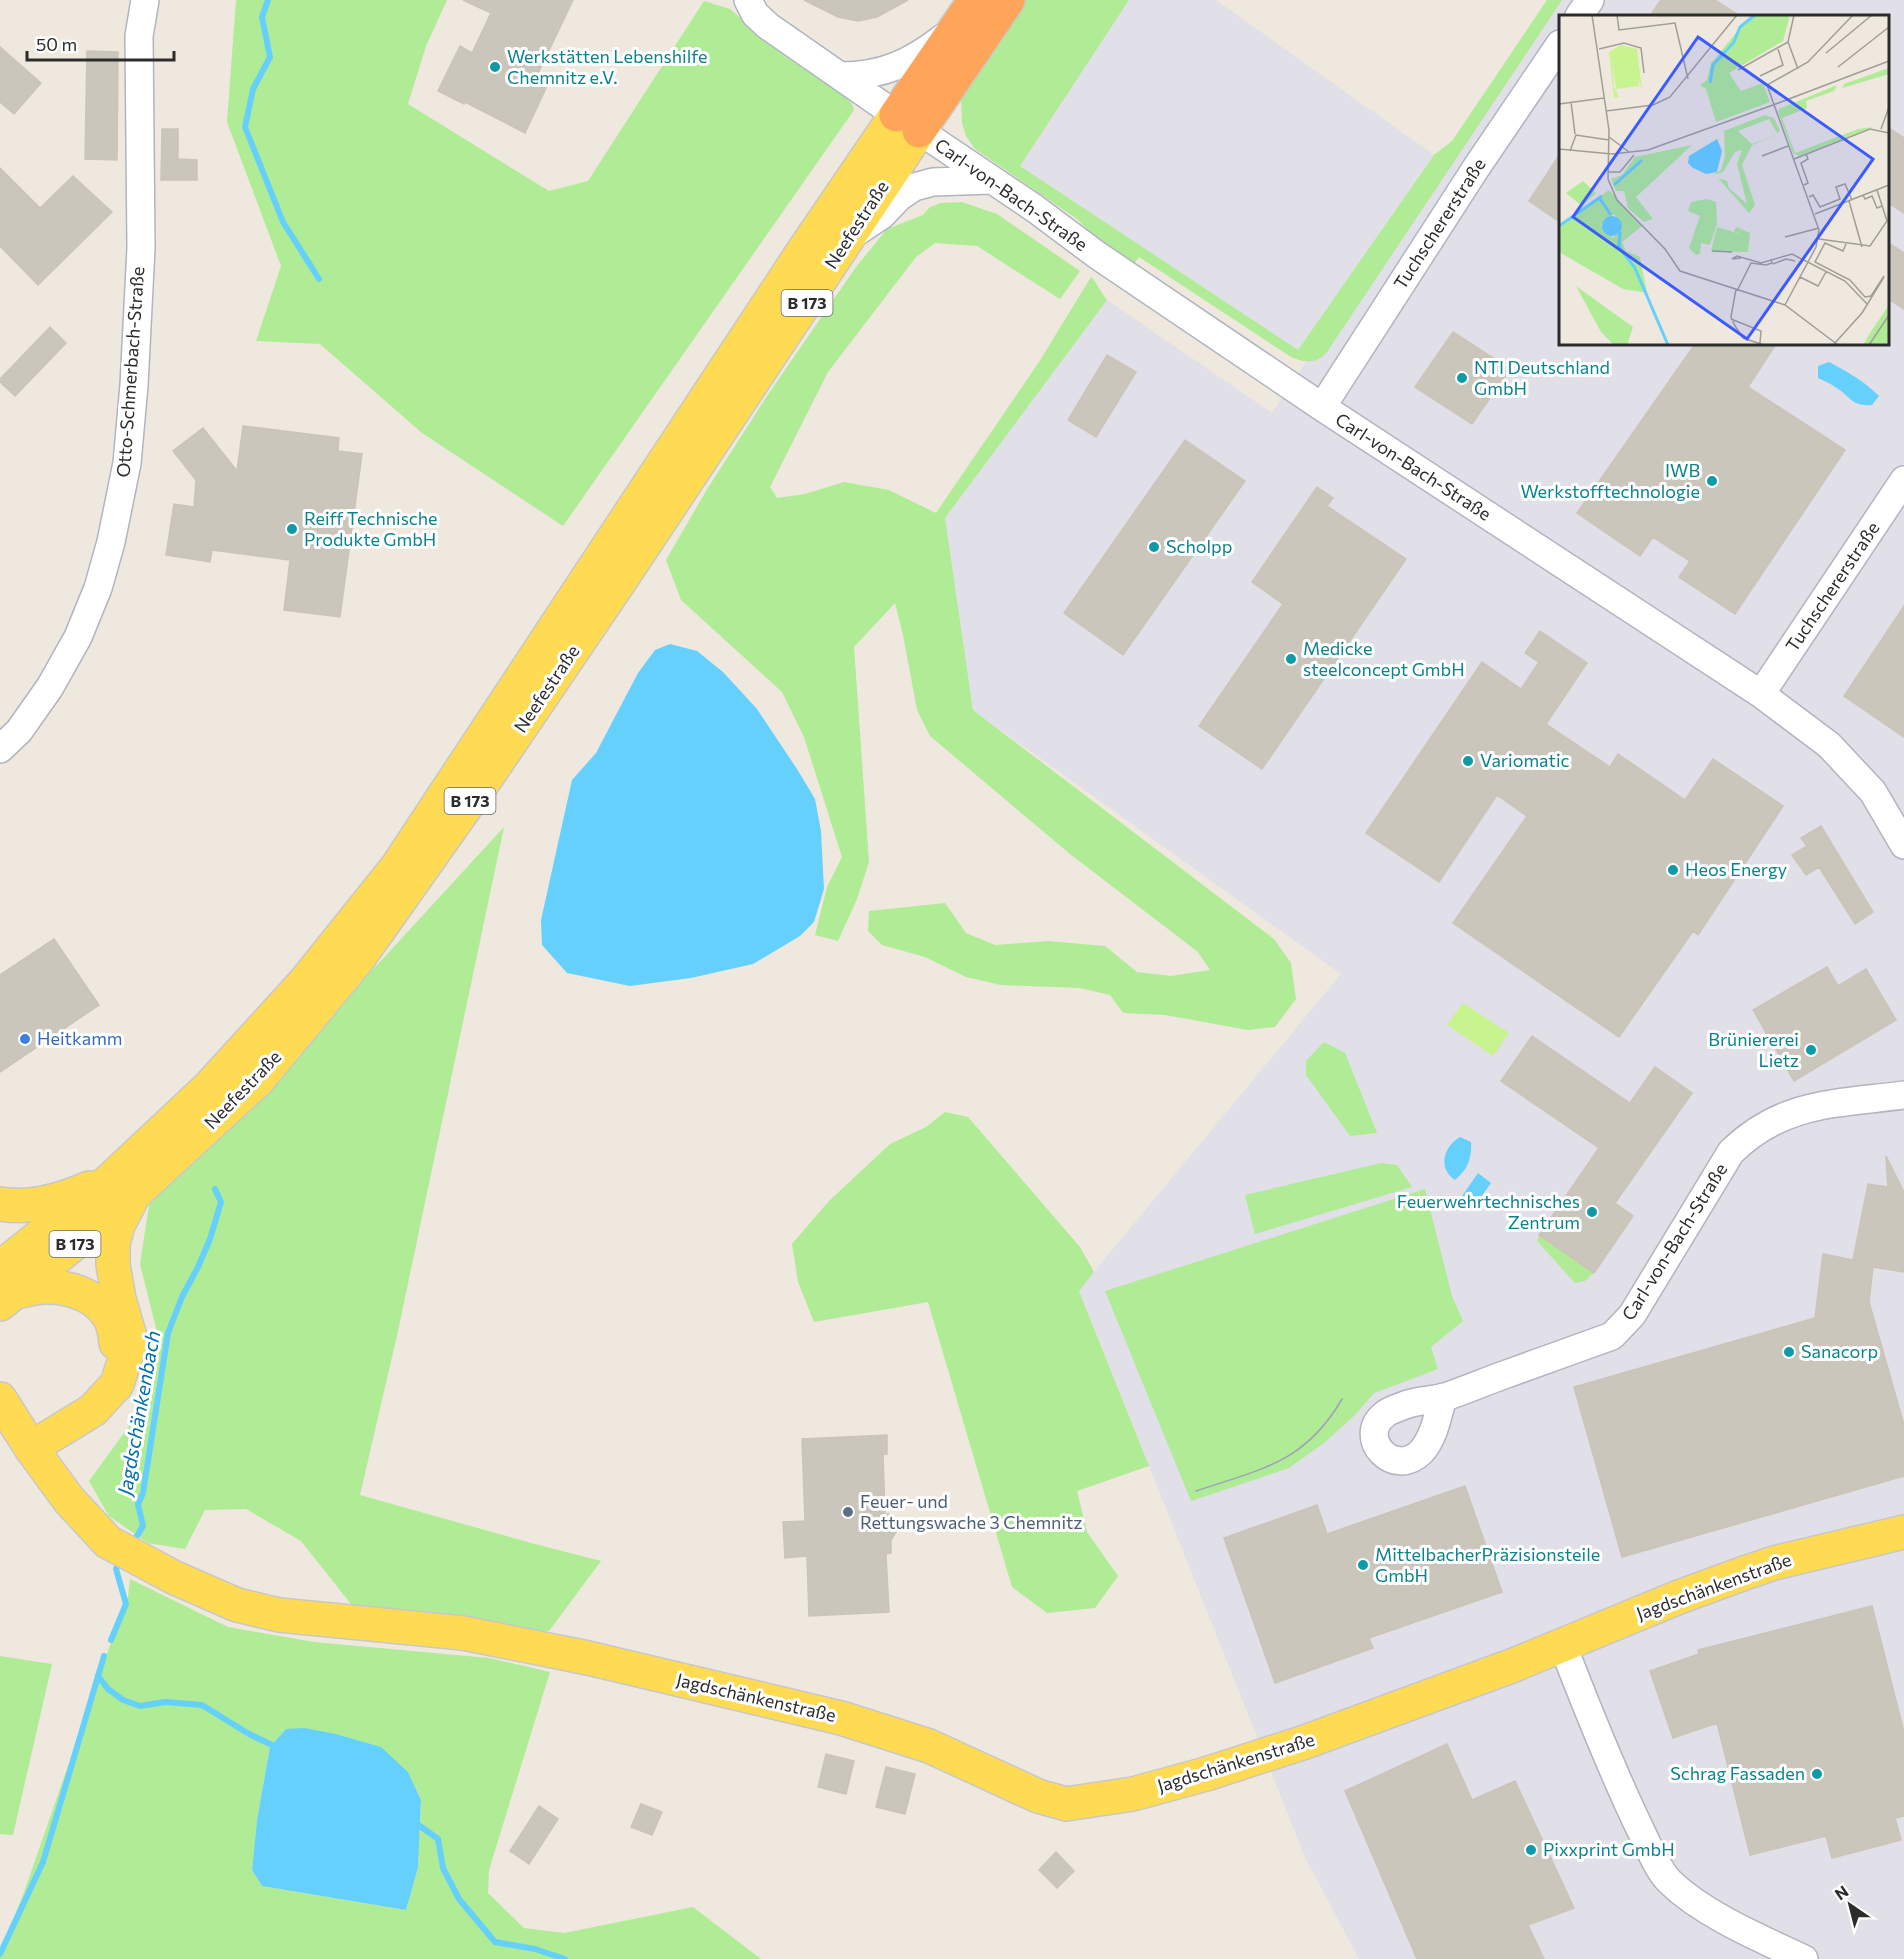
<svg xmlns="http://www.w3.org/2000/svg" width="1904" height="1959" viewBox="0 0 1904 1959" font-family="Commissioner,sans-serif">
	<rect width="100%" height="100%" fill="#efe8de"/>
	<path fill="#e1dfe7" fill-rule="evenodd" d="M1129,0H1216L1434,155L1298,351L1020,166Z
		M1547,0H1904V1959H1359L1305,1857L1079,1290L1341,974L973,710L945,518L1107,300L1272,413ZM1560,16H1888V344H1560Z"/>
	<path fill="#b0eb95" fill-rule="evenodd" d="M236,0H447L426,46L408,104L549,191L588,181L704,1L730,9L786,57L844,96L852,104L854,110L563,526L422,433L320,344L256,341L281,266L227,122Z
		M1021,0H1129L1020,166L1298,350L1434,155L1452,141L1547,0H1562L1327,352C1316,364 1305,363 1291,357L1139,257L1132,267L1111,253L1077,219L975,149L966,136L962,123L961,97Z
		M962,202L997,214L1080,271L1060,299L977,246L935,243L916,257L828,372L770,487L777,498L805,494L844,482L889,490L936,513L1039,362L1091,277C1095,280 1102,294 1107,300L945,518L973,710L1274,939L1291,963L1296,999L1275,1027L1248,1030L1165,1015L1123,1013L1110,995L1080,988L1001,985L966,977L925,957L882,945L868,931L869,911L945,903L966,933L995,945L1048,941L1105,946L1137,972L1171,976L1210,970L1198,952L1070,854L930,736L917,710L903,635L895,603L854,647L869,862L857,899L838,941L815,935L827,887L842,857L804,737L782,692L681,600L666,560L706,491L767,396L856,267L887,229L923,215L930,207L941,203Z
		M504,827L398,1331L360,1495L531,1543L601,1561L549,1631L510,1632L358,1613L301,1541L246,1509L205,1510L185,1549L148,1543L109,1516L89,1481L148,1400L157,1332L140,1264L149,1205L276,1075Z
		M1324,1042L1345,1053L1377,1133L1350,1136L1306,1075V1061Z
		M945,1112L968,1117L1080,1247L1094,1272L1079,1291L1149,1466L1077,1491L1087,1532L1118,1576L1095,1608L1047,1613L1012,1587L928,1302L814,1322L798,1282L792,1244L828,1202L890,1144L926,1127Z
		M1381,1163L1397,1165L1412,1187L1255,1234L1245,1195Z
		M1425,1189L1452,1296L1463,1321L1431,1347L1438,1369L1374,1393L1355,1415L1324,1443L1289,1468L1191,1501L1105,1291Z
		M1539,1235L1594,1272L1585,1281L1575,1283L1537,1241Z
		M130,1579L228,1627L314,1642L489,1658L550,1672L489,1870L488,1893L524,1928L564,1933L693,1907L761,1959H0V1951L23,1895L116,1628L128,1597ZM286,1729L336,1734L380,1747L408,1772L421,1800L418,1868L406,1910L262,1886L252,1870L257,1820L270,1747Z
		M0,1656L52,1664L13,1835L0,1834Z"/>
	<path fill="#c7f48f" d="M1463,1003L1509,1033L1493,1056L1447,1025Z"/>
	<path fill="#66d0fc" d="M1829,362C1848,372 1864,381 1879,396L1872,405C1851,407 1851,396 1835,387C1830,383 1824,381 1818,378V366Z
		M670,644L697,651L723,672L757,709L797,769L815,799L821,831L824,889L814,922L800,936L753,964L691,978L630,986L567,973L542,945L541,920L572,780L596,753L638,673L655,650Z
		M1460,1137L1471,1142C1472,1158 1468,1169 1455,1180C1437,1168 1444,1146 1460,1137Z
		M1478,1173L1491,1183L1473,1208L1460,1199Z
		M304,1728L336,1734L381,1747L408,1772L421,1800L418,1868L406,1910L262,1886L252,1870L257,1820L270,1747L286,1729Z"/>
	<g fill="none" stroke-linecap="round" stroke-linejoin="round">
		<path stroke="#66d0fc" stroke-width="6" d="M268,0L262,17L270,57L253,89L245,127L283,222L319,279
			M132,1544L143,1526L138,1504L143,1493L168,1333L182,1297L198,1267L210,1239L221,1202L215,1189
			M111,1640L126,1604L116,1569L121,1560
			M98,1676L108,1689L123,1700L140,1706L165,1702L202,1705L249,1734L272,1745
			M420,1826L438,1839L443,1868L459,1899L495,1942L535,1949L565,1959
			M0,1954L43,1862L104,1656"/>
	</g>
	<path fill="#cac6bc" stroke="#cbc4b7" stroke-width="1.5" d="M463,0H573L534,82L546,88L525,133L465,102L464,104L438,91L460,46L472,53L491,13Z
		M804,0H908L877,17L858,21L838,17Z
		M1661,0H1715L1740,16H1650Z
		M0,47L41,83L14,114L0,102Z
		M87,51L118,52L117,160L85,159Z
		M1887,127L1904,138V213L1887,202Z
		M162,129H178V159L197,160V180H161Z
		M1560,154V222L1529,201Z
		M0,168L40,208L73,176L112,212L38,285L0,246Z
		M1887,242L1904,253V309L1887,298Z
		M50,327L66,343L15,396L0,382V379Z
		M1453,332L1510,369L1472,424L1415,387Z
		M1695,344H1776L1748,387L1845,450L1735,614L1679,577L1690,561L1653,537L1640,556L1577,513Z
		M1107,355L1136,372L1096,437L1068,420Z
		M243,426L339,438L338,451L362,454L340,617L284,610L290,560L212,550L210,562L166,555L174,504L194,507L196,480L173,451L203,428L237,471Z
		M1185,440L1245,481L1123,655L1064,613Z
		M1317,487L1333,498L1327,506L1406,559L1262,769L1199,726L1283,604L1252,582Z
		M1904,606V737L1844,696Z
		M1540,631L1587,663L1546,724L1610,767L1618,754L1685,800L1713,759L1783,806L1698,935L1693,931L1619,1037L1453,923L1527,816L1497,795L1439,882L1366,833L1482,662L1521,689L1539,662L1525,653Z
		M1821,826L1873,912L1855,924L1819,867L1806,875L1792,855L1807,846L1801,838Z
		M54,939L99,1005L0,1072V975Z
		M1827,967L1838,986L1866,969L1896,1020L1794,1081L1753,1010Z
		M1532,1036L1630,1103L1655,1067L1692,1093L1615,1203L1633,1216L1594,1273L1539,1235L1599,1148L1501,1081Z
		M1886,1156L1904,1192V1272L1873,1267L1869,1302L1904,1425V1476L1622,1557L1574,1387L1815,1318L1823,1254L1853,1260L1868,1184L1888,1187Z
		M887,1435V1454H883L885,1514H889L890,1525L896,1532L891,1540V1553L886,1554L889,1612L809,1616L807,1556L785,1558L783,1522L805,1521L802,1439Z
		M1465,1486L1502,1592L1369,1638L1373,1648L1275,1683L1224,1538L1317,1505L1327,1534Z
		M1872,1606L1904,1732V1816L1895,1818L1901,1840L1832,1858L1826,1836L1750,1855L1717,1723L1673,1738L1650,1671L1699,1654L1698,1650Z
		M1447,1744L1472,1800L1515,1781L1574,1908L1528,1925L1544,1959H1417L1345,1791Z
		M826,1754L854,1761L846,1794L818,1787Z
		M886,1767L915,1774L905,1814L876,1807Z
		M641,1804L662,1812L652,1835L631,1827Z
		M539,1806L558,1819L529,1864L510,1851Z
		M1056,1852L1074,1871L1057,1888L1039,1870Z"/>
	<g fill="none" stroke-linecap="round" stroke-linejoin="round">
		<g stroke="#b1b4c1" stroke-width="30">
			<path id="minor" d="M748,0L755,14L768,26L896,115L1034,208L1097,255L1322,407L1761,694L1829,745L1873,792L1904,845
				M1579,16L1590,0
				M841,76C882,76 911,63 944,37
				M858,231L882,215L899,197L914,187L933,182L991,180
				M1322,407L1476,168L1560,44
				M1761,694L1904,480
				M0,749L19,731L50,687L78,637L98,588L111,542L127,463L134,385L141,248L139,36L145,0
				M1443,1397C1438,1415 1434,1438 1421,1452C1394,1479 1356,1438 1384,1415C1388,1411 1395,1409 1400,1407C1414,1400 1430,1401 1445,1397C1463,1391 1482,1383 1501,1376C1538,1363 1575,1349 1612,1336L1632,1315L1731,1152C1783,1101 1837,1104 1904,1095
				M1563,1646C1587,1708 1612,1771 1641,1831C1649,1847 1657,1869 1670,1882C1704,1915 1762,1939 1804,1959"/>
		</g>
		<g stroke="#c8c8c8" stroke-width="36">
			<path id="major" d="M0,1204C30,1209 62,1200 89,1188
				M0,1268L110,1180L210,1086L304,983L397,867L802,253L896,115
				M17,1292C26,1290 36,1287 45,1287C68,1286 95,1295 108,1315C114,1323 115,1334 116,1343
				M0,1304L132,1196L258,1080L358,959L491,771L622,578L919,131
				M0,1399L31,1448L69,1500L108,1542L173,1577L237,1605L279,1615L463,1633L588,1658L841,1718L929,1746L1038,1796L1066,1804L1133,1794L1206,1774L1305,1742L1514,1665L1679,1597L1739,1575L1774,1563L1904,1532
				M31,1448L93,1410L117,1384L131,1340L119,1299L113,1265V1244L118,1225L130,1202"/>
		</g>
		<g stroke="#c8c8c8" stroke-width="36">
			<path id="highway" d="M896,115L975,0
				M919,131L1008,0"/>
		</g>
		<use href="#minor" stroke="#fff" stroke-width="27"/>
		<use href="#major" stroke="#ffdb53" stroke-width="33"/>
		<use href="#highway" stroke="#ffa559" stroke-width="33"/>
		<path stroke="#9fa2b9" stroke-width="1.5" d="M1196,1491C1261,1469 1305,1463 1342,1399"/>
	</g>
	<g fill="#0f9aa8" stroke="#fff" stroke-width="2">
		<circle cx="495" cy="67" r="6"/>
		<circle cx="1462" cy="378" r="6"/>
		<circle cx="1712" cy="481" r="6"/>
		<circle cx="292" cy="529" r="6"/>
		<circle cx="1154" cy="547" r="6"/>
		<circle cx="1291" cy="659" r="6"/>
		<circle cx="1468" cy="761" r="6"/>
		<circle cx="1673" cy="870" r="6"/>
		<circle cx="1811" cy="1050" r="6"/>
		<circle cx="1592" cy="1212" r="6"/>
		<circle cx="1789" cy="1352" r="6"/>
		<circle cx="1363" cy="1565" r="6"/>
		<circle cx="1817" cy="1774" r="6"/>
		<circle cx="1531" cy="1850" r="6"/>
	</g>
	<circle fill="#3f7fe0" stroke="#fff" stroke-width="2" cx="25" cy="1039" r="6"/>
	<circle fill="#5c6f8a" stroke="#fff" stroke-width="2" cx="848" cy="1512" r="6"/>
	<g text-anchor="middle" stroke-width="6" stroke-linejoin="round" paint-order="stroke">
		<g fill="#fff" stroke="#6b6b6b" stroke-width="1.5">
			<rect x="781.5" y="290" width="51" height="26" rx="4.5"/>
			<rect x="444.5" y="788" width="51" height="26" rx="4.5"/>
			<rect x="49.5" y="1231" width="51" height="26" rx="4.5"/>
		</g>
		<g font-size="16" font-weight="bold" fill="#2c2c2c">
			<text x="807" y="309">B 173</text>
			<text x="470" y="807">B 173</text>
			<text x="75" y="1250">B 173</text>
		</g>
		<g font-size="18" fill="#0d838f" stroke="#fff" text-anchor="start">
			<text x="507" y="63">Werkstätten Lebenshilfe<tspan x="507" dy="21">Chemnitz e.V.</tspan></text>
			<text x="1474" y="374">NTI Deutschland<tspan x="1474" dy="21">GmbH</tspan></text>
			<text x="1700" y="477" text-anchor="end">IWB<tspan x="1700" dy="21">Werkstofftechnologie</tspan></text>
			<text x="304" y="525">Reiff Technische<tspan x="304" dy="21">Produkte GmbH</tspan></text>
			<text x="1166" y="553">Scholpp</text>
			<text x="1303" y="655">Medicke<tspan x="1303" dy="21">steelconcept GmbH</tspan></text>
			<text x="1480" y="767">Variomatic</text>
			<text x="1685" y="876">Heos Energy</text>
			<text x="1799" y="1046" text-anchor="end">Brüniererei<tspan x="1799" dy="21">Lietz</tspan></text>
			<text x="1580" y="1208" text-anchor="end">Feuerwehrtechnisches<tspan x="1580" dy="21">Zentrum</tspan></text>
			<text x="1801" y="1358">Sanacorp</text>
			<text x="1375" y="1561">MittelbacherPräzisionsteile<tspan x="1375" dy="21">GmbH</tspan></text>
			<text x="1805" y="1780" text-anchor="end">Schrag Fassaden</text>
			<text x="1543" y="1856">Pixxprint GmbH</text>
		</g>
		<g font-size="18" fill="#2c2c2c" stroke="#fff">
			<text transform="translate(1011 195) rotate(35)" y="6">Carl-von-Bach-Straße</text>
			<text transform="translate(1440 224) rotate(-57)" y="6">Tuchschererstraße</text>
			<text transform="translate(857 225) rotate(-57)" y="6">Neefestraße</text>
			<text transform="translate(131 372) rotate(-86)" y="6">Otto-Schmerbach-Straße</text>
			<text transform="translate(1413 467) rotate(33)" y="6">Carl-von-Bach-Straße</text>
			<text transform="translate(1833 587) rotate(-56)" y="6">Tuchschererstraße</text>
			<text transform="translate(547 689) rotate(-56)" y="6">Neefestraße</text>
			<text transform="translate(243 1090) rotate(-46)" y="6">Neefestraße</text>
			<text transform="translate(1675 1242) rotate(-58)" y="6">Carl-von-Bach-Straße</text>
			<text transform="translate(1714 1587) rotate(-20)" y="6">Jagdschänkenstraße</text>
			<text transform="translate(756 1698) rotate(13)" y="6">Jagdschänkenstraße</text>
			<text transform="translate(1236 1763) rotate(-17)" y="6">Jagdschänkenstraße</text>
		</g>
		<g font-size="18" fill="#366cbe" stroke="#fff" text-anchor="start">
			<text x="37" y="1045">Heitkamm</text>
		</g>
		<g font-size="18" fill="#4e5e75" stroke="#fff" text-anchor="start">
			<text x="860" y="1508">Feuer- und<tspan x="860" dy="21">Rettungswache 3 Chemnitz</tspan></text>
		</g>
		<g font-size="20" font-style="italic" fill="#006dad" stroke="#fff">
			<text transform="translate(139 1413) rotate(-80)" y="7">Jagdschänkenbach</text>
		</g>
	</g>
	<g transform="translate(1559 15)">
		<rect width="330" height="330" fill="#efe8de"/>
		<path d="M192,0H231L224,26L170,58L182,76L204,68L211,87L157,107L147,74L141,70L148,65L152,48ZM330,53V59L283,73L285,69ZM278,70L275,76L247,86L248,93L223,103L236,138L299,114L314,112L240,141L234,138L219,97L220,94ZM206,100L215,103L221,116L218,118L210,104L179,116L193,129L222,118L193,130L183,150L196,190L190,198L159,163L168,166L170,173L188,189L178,149L183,135L176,137L164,157L154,160L162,155L166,141L165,116ZM133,130L77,182L94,204L85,207L69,193L65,176H57L52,164L63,160L76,142ZM24,166L37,178L23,191L7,178ZM50,175L83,211L63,227L67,236L81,242L88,278L64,274L0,237L2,209ZM55,199L63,211L54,223L42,210ZM148,184L157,187L158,209L151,230L142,228L141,239L137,240L130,233L141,201L129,196L132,187ZM158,212L181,219L175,216L177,212L191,218L189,237L152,236ZM17,271L74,312L68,330H55L42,317ZM330,290V330H304L313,315Z" fill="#b0eb95" fill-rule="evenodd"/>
		<path d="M62,30L78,34L83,74L79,64L80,71L57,74L53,43L55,72L60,82L55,83L50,37Z" fill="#c7f48f"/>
		<path d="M158,124L163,136L158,157L147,159L134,153L129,148L130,141ZM43 211a10 10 0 1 1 20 0a10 10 0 1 1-20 0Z" fill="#66d0fc"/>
		<path fill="none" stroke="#66d0fc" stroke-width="3" d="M151,68L154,50L175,27L181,12L196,0M55,170L83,145M41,184L52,200M0,211L43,181M61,217L60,232L76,253L109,330"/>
		<path fill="none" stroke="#a19d97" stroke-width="1.5" d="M33,0L50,115L49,164L58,185L106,234L121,256L226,290L279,330M58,0L60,15L116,8L129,64M235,0L229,27L239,54M40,34L65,28L82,33L85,58M267,38L313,0M279,52L330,12M179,55L229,27M201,61L224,50L219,34M12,87L16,119M0,89L45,83M214,90L330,46M47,96L94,90L111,82L178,0M322,114L330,92M50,122L70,137M0,134L53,139L89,135L214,90M11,136L17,120L50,125M203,141L229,131M235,144L311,114L330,118M49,157H61L75,140M245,170L249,168L242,148L249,144L247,139M304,180L306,184L313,181L318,193L323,191M250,182L254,180L261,192L281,184L277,172L286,169L293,185M290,186L303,232M256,199L330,170M226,222L260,213M260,224L311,231L328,206L318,175M287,229L284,236L266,228L256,247L291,265L306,282L312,281L325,261M153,236L173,237M182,243L173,244L178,241L202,248L233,239L286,266L309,290M214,249L227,244L236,246M241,262L259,271L267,257M177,274L172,302L176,311L184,323L205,330M179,274L192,248L207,250L213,248L212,244M226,290L257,232L260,215L208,70L249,47L294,0M172,304L202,316L201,328M275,329L303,298L325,262M310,330L330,300"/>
		<path fill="#3b5bff" fill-opacity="0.15" stroke="#3b5bff" stroke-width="3" d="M139,22L314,144L188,324L14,202Z"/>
		<rect width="330" height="330" fill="none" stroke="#2c2c2c" stroke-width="3"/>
	</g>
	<g transform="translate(1850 1905) rotate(325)" stroke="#ffffff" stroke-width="4.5" paint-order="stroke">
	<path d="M0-4.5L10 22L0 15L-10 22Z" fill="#2c2c2c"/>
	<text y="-9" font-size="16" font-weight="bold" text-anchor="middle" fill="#2c2c2c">N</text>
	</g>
	<path d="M27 51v9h147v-9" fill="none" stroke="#2c2c2c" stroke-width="3"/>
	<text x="36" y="51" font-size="18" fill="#2c2c2c" stroke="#ffffff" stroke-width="4.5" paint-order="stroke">50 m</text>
</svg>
